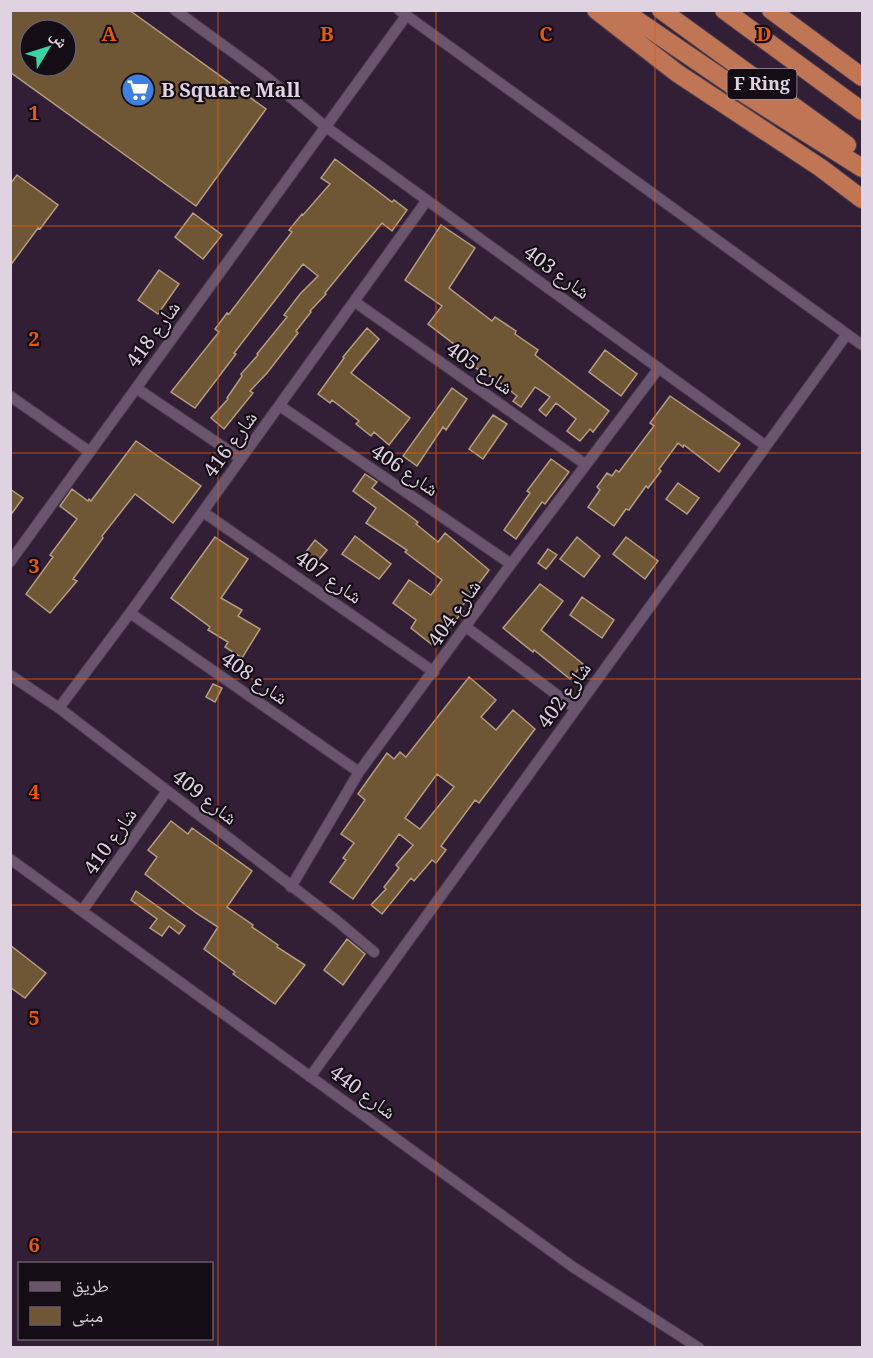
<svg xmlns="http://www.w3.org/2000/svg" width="873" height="1358" viewBox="0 0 873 1358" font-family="Georgia,'Noto Naskh Arabic',serif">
	<rect width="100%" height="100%" fill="#331f35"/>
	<path fill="#6f5736" stroke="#b39d80" stroke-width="1.5" fill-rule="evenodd" d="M10,10H129L266,109L196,206L10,72ZM30,30H66V66H30Z
		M335,159L392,202L394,200L407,210L392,231L382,223L325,293L326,294L310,311L311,312L296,331L298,333L267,373L250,391L253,393L224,429L211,418L228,399L227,398L242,376L241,374L258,355L257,354L287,317L284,315L300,294L318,276L303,264L234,353L236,354L195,408L171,392L219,332L215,329L227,313L229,314L292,232L289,230L302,214L303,215L330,184L321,178Z
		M17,175L58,205L40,229L38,228L10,266V184Z
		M193,213L222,235L203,259L175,237Z
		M441,225L475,248L449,288L492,321L495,317L516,331L515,334L538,350L535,355L609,411L593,432L590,429L580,441L567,431L576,419L556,403L546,416L539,410L550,397L535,387L521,407L513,401L517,396L498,381L464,361L468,355L428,324L442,306L405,280Z
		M159,270L179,284L158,314L138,300Z
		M367,328L379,339L351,373L410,418L389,445L374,432L371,436L356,424L359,421L332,400L330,403L318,394L344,358L343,357Z
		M605,350L637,374L621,396L589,372Z
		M452,388L467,399L446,430L443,427L417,466L403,456Z
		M670,396L740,444L719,472L684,445L683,447L678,443L659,469L661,471L648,488L646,486L629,510L626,509L614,526L588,507L600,490L597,487L607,473L612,476L616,470L619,472L654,426L650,423Z
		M493,415L507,424L483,459L469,449Z
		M136,441L201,486L173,523L135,494L102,536L103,538L73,579L77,581L50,613L26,594L53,557L50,555L77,519L60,506L72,489L88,501L89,499L91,501Z
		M551,459L569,472L545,504L542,502L516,539L504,530L530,493L527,491Z
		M365,474L377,482L372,488L418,522L416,524L438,542L445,533L489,570L460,609L463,611L435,647L411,628L416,620L393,603L409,580L431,595L442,580L405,552L407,550L366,523L376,508L353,491Z
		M678,483L699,498L687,514L666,499Z
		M10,489L23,498L10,516Z
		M355,536L391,564L379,579L342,554Z
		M215,537L248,559L221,598L242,610L238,616L260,629L242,658L225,647L228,642L208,630L210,627L171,598Z
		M577,537L600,556L584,577L560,559Z
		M626,537L658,561L645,579L613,554Z
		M315,540L327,550L314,566L302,557Z
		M548,549L557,555L546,569L538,563Z
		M540,584L563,601L541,630L583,664L570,679L534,650L533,652L503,628Z
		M582,597L614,620L602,638L570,615Z
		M469,677L496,700L481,717L496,730L513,710L535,729L479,803L475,800L441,846L446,850L436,863L432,860L414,881L411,878L382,914L371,905L386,889L384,887L399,868L396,865L413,845L399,834L353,899L330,882L346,860L343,858L354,843L341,834L365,800L358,794L387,753L394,759L400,752L406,757ZM437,774L454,787L420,829L405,818Z
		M213,684L222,688L215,702L206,697Z
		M171,821L188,834L192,828L252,871L227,907L253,925L252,927L278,945L277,947L305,965L275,1004L233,974L235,972L204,949L218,927L196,913L145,874L157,857L148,850Z
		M136,891L185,926L179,934L169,926L162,936L150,928L157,919L131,900Z
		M347,939L365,954L343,985L324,970Z
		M10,945L46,973L25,998L10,987Z"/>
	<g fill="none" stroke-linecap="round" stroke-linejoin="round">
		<g stroke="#4d3d4f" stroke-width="12">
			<path id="street" d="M175,10L264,75L326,127L766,446
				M399,10L862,345
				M355,302L585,464
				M136,388L241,459
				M10,396L90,452
				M280,406L511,564
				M203,512L434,672
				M10,562L406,16
				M130,613L359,772
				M466,627L576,709
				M10,675L59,708L336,920L374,952
				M59,708L130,613L427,200
				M10,859L573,1267L699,1348
				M291,887L359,772L511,564L659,368
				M82,911L167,791
				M310,1077L847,334"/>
		</g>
		<g stroke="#4d3d4f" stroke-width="20">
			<path id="highway" d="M596,10L677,73L821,168L862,199
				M622,10L748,96L862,168
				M661,10L847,145
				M724,10L862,111
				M771,10L862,77"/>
		</g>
		<use href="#street" stroke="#6b556e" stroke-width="10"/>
		<use href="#highway" stroke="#c07555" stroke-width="18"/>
	</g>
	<path fill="none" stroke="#e8590c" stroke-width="1.5" stroke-opacity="0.55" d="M218,10V1348M436,10V1348M655,10V1348M10,226H862M10,453H862M10,679H862M10,905H862M10,1132H862"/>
	<defs>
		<g id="supermarket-disc" transform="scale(1.725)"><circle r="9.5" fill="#3f7fe0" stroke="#150d16"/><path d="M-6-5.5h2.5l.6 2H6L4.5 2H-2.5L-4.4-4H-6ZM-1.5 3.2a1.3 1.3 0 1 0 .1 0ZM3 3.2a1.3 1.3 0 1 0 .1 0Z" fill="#fff"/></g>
	</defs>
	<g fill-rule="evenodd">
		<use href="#supermarket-disc" x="138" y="90"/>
	</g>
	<g text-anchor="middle" stroke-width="4.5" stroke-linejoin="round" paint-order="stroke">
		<rect fill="#150d16" stroke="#a297a4" stroke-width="1.5" x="727.5" y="69" width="69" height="30" rx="4.5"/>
		<g font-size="18" font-weight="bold" fill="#dfd2e1">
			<text x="762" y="90">F Ring</text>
		</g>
		<g font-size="20" font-weight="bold" fill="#dfd2e1" stroke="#150d16" text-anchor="start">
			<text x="161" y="97">B Square Mall</text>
		</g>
		<g font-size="20" fill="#dfd2e1" stroke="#150d16">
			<text transform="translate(557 272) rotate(36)" y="7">شارع 403</text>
			<text transform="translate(153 334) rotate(-54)" y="7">شارع 418</text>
			<text transform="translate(480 368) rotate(35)" y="7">شارع 405</text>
			<text transform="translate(230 444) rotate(-54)" y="7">شارع 416</text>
			<text transform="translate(405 470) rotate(34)" y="7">شارع 406</text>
			<text transform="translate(329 577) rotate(35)" y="7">شارع 407</text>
			<text transform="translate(454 613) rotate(-55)" y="7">شارع 404</text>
			<text transform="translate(255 678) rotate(35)" y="7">شارع 408</text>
			<text transform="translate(564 695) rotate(-54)" y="7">شارع 402</text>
			<text transform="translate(205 797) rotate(38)" y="7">شارع 409</text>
			<text transform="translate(110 841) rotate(-55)" y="7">شارع 410</text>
			<text transform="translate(363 1092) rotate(36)" y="7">شارع 440</text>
		</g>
	</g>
	<g font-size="20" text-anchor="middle" font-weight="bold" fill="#e8590c" stroke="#150d16" stroke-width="4.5" stroke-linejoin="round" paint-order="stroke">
		<text x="109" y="41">A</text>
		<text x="327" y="41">B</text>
		<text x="546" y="41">C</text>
		<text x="764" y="41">D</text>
		<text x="34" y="120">1</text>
		<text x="34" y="346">2</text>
		<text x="34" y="573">3</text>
		<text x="34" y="799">4</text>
		<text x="34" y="1025">5</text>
		<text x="34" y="1252">6</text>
	</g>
	<rect width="873" height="1358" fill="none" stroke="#dfd2e1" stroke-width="24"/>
	<rect x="18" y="1262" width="195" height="78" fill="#150d16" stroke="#665c67" stroke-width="1.5"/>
	<rect x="30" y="1282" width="30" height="9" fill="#6b556e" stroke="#665c67" stroke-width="1.5"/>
	<text x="72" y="1292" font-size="18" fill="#dfd2e1">طريق</text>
	<rect x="30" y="1307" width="30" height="18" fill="#6f5736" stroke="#665c67" stroke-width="1.5"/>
	<text x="72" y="1322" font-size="18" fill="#dfd2e1">مبنى</text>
	<g transform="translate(48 48) rotate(52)"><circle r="28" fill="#150d16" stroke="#665c67" stroke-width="1.5"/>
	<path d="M0-4.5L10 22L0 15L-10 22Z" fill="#39d4a5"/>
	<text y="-9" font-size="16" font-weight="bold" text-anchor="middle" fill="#dfd2e1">ش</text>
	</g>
</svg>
